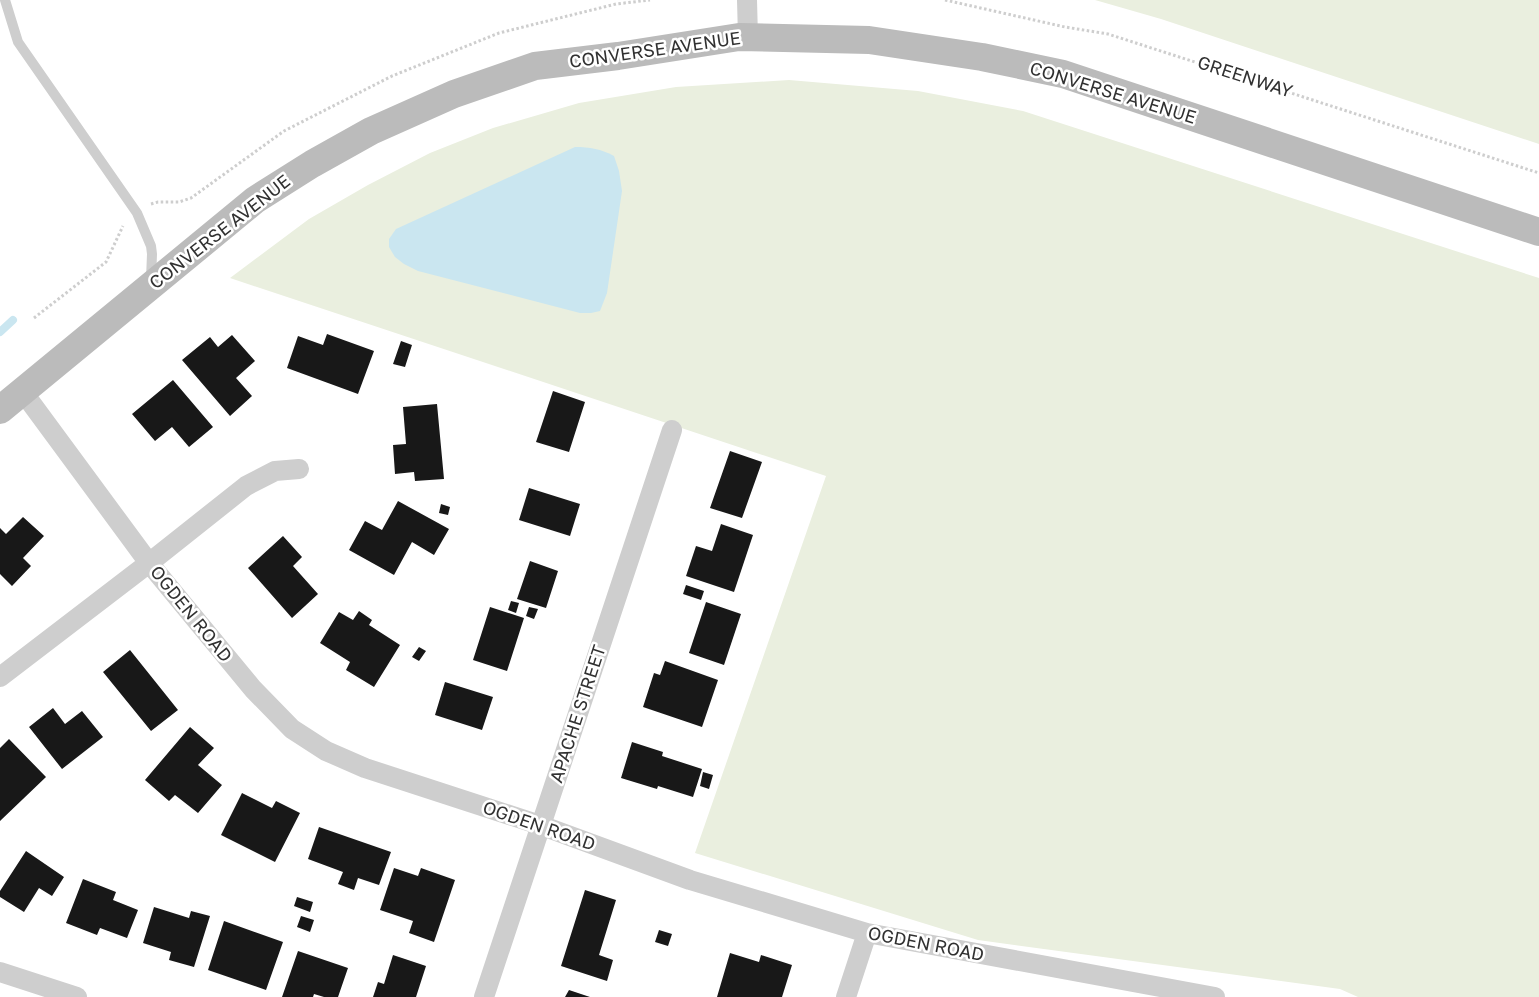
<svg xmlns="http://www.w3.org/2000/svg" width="1539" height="997" viewBox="0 0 1539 997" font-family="'Golos Text',sans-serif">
	<rect width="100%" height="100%" fill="#fff"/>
	<path fill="#eaefdf" d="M1095,0H1539V144L1161,19Z
		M789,80L918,91L1023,111L1539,278V997H1358L1340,989L978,940L695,853L826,476L230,278L309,219L368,185L430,153L493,128L579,103L676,87Z"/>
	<path fill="#cae6f0" d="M575,147C590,147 601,149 614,156L619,171L622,191L607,293L600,311L591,313H580L418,271L404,264L395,257L389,247V239L396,229Z"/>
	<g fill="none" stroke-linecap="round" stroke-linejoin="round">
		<path stroke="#cae6f0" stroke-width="8" d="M0,332L13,320"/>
	</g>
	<path fill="#181818" d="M327,334L374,351L358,394L287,368L298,336L323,345Z
		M232,335L255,361L236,378L252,396L230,416L182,360L210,337L218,347Z
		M401,341L412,345L405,367L393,364Z
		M173,380L213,427L189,447L172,427L155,441L132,414Z
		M553,391L585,402L569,452L536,442Z
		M437,404L444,479L415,481L414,472L395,474L393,445L406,444L403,407Z
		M730,451L762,462L742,518L710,508Z
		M529,488L580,504L570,536L519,520Z
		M398,501L449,529L434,555L412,542L394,575L349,550L365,521L382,530Z
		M441,504L450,507L448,515L439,513Z
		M23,517L44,536L23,558L31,566L12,586L0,574V528L6,534Z
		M721,524L753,535L734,592L686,576L696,546L712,551Z
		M283,536L302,557L293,566L318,594L292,618L248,568Z
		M530,561L558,571L546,608L517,599Z
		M686,585L704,591L701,600L683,594Z
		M511,601L519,603L516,613L508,610Z
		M706,602L741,614L724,665L689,653Z
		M490,607L524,618L507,671L473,660Z
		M529,607L538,609L534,619L526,616Z
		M359,611L372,620L369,625L400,645L374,687L346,670L350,662L320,643L339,612L353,620Z
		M419,647L426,651L419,661L412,657Z
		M130,650L178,710L151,731L103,672Z
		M665,661L718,680L702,727L643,707L654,673L660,675Z
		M445,682L493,697L482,730L435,715Z
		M53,708L65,724L82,711L103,737L62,769L29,727Z
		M190,727L214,748L198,765L222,785L198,813L175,795L169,801L145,780Z
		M9,739L46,777L0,821V748Z
		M632,742L663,752L662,756L702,769L693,797L658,786L657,789L621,778Z
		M703,772L713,775L709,789L700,786Z
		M242,793L272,808L276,801L300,813L275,862L221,835Z
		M319,827L391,852L379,885L358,878L354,890L338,884L343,872L308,859Z
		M26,851L64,877L52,896L39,888L24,912L0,897V891Z
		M394,868L418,876L421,868L455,880L434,942L409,933L413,921L380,910Z
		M83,879L116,892L113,900L138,910L127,938L100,928L97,935L66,923Z
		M585,890L616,900L599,955L613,960L607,981L561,966Z
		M297,897L313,902L310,912L294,906Z
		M154,907L189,918L191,911L210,916L194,967L169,960L171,952L143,943Z
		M301,916L314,920L310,932L297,927Z
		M224,921L283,942L266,990L208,970Z
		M659,930L672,934L668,946L655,942Z
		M298,951L348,968L338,997H324L314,994L313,997H282Z
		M730,953L759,962L761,955L792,965L782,997H717Z
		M393,955L426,966L416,997H373L378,982L384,984Z
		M569,990L590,997H565Z"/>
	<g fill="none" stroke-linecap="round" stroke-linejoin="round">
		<path stroke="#cecece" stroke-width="3" stroke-dasharray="2.5 2.5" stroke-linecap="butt" d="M945,0L1065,27L1108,34L1539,173
			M151,204L158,202H179L191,198L284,131L392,76L499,33L616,4L650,0
			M34,318L106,262L123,226"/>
		<path stroke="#cecece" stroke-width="10" d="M5,0L18,42L137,213L151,246L152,254L151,279"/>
		<path stroke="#cecece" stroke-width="20" d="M747,0L748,37
			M23,392L149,563L253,689L292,729L326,751L365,768L540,825L690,880L867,933L1215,997
			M0,677L149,563L246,486L275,471L299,469
			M0,972L77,997
			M484,997L672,430
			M846,997L867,933"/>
		<path stroke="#bbb" stroke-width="28" d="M0,410L255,200L312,164L371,131L454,94L535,66L618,56L739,37L869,40L982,57L1063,74L1539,232"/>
	</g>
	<g text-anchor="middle" stroke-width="5" stroke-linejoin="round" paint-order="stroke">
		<g font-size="18" fill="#313131" stroke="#fff">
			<text transform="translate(655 50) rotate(-8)" y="6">CONVERSE AVENUE</text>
			<text transform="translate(1245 77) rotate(18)" y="6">GREENWAY</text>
			<text transform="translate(1113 93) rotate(17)" y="6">CONVERSE AVENUE</text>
			<text transform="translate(220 232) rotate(-38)" y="6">CONVERSE AVENUE</text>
			<text transform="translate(191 614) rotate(51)" y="6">OGDEN ROAD</text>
			<text transform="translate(578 714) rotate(-72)" y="6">APACHE STREET</text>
			<text transform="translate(539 826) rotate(19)" y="6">OGDEN ROAD</text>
			<text transform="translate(926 944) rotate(11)" y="6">OGDEN ROAD</text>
		</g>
	</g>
</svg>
